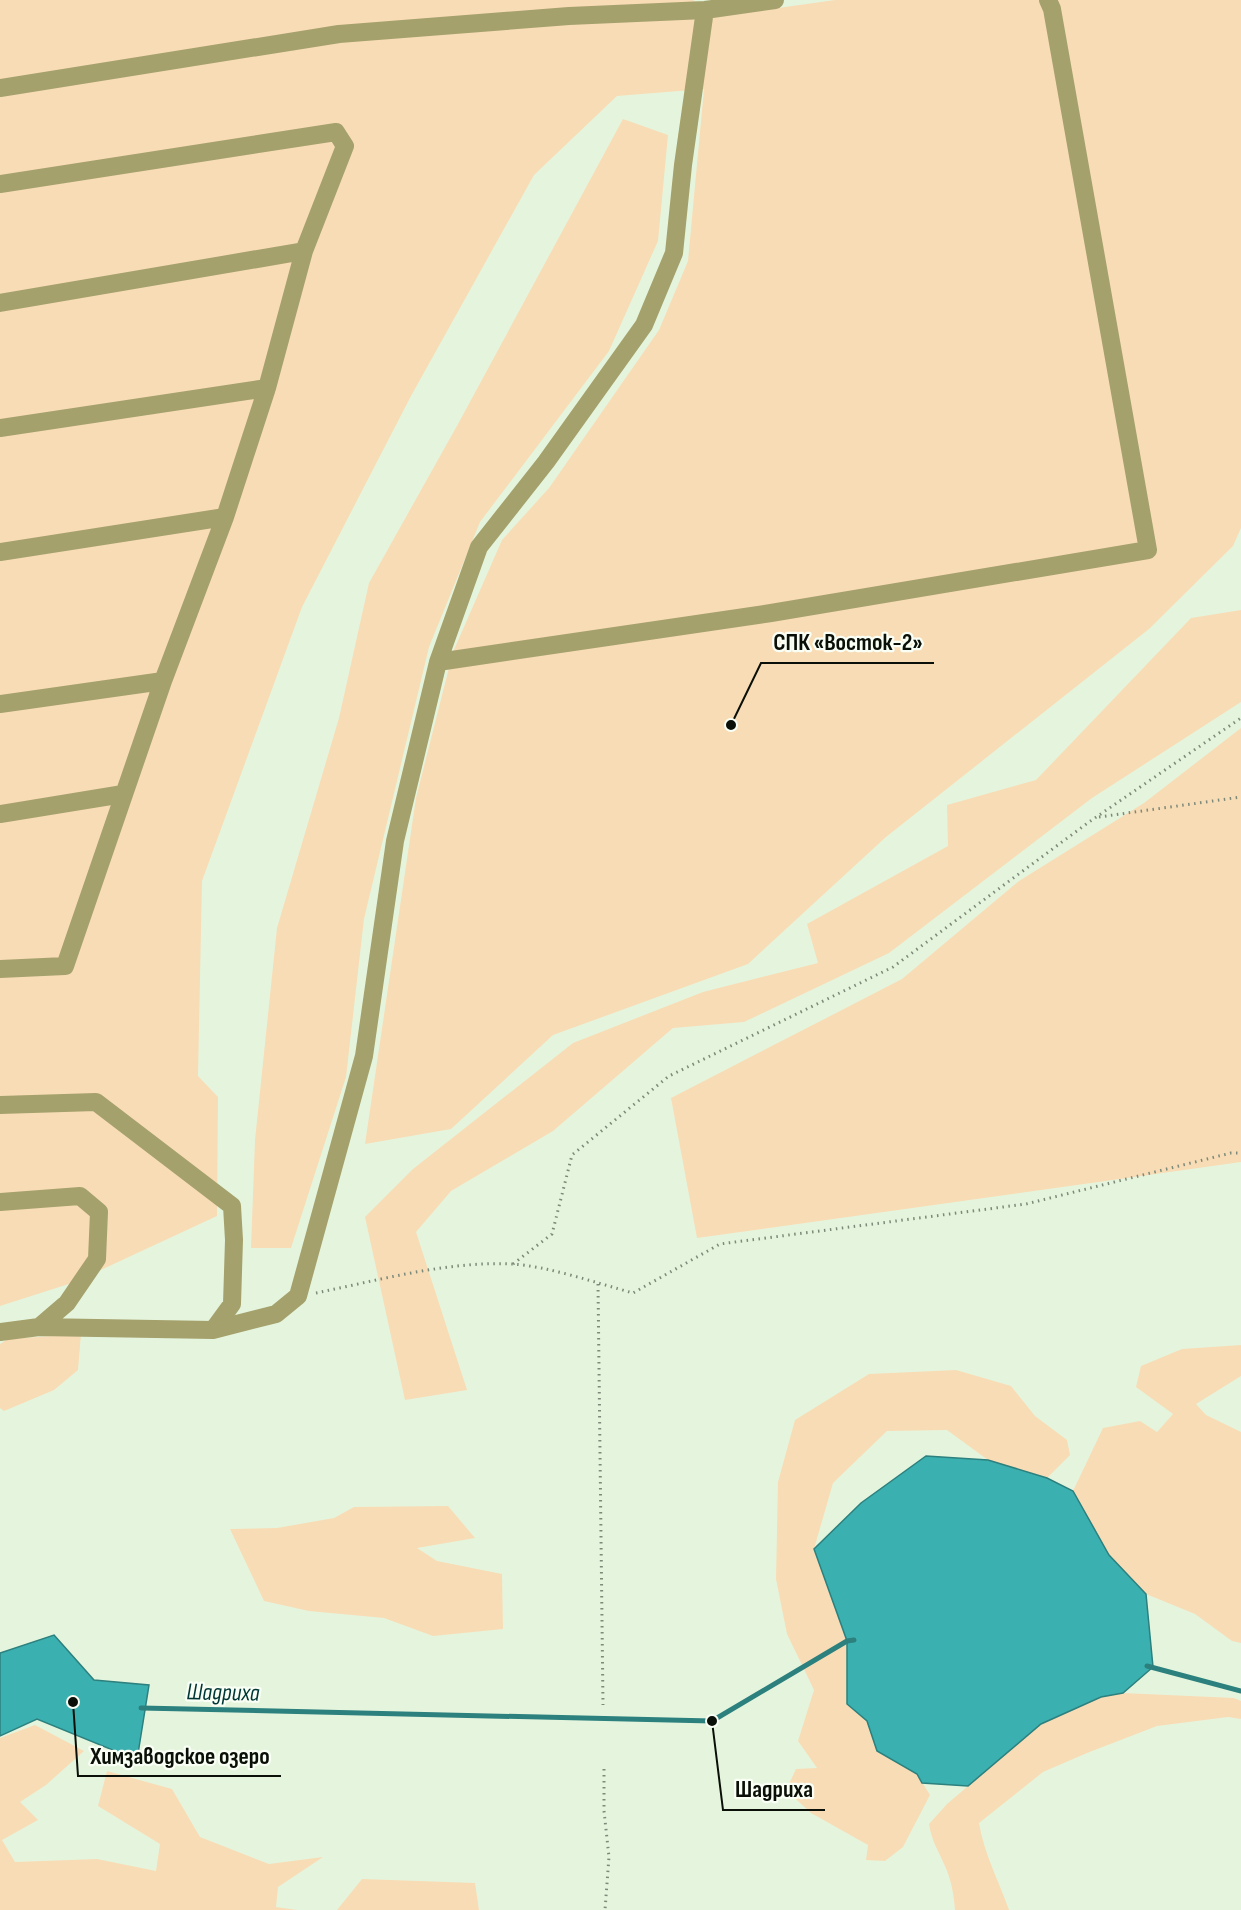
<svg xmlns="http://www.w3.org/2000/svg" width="1241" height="1910" viewBox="0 0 1241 1910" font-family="'Sofia Sans Condensed',sans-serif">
	<rect width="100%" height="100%" fill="#e5f5dd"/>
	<path fill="#f8dcb6" d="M0,0H693L720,16L835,0H1241V528L1233,546L1149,629L886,837L748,964L553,1035L451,1129L365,1144L416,798L453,652L502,540L549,488L659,330L688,261L704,89L617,96L534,175L411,396L302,607L202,881L198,1076L218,1097L217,1216L75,1282L0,1306Z
		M623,119L668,135L658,241L609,351L480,522L429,647L364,919L346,1077L291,1248H251L255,1140L277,928L339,718L369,583L458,424Z
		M1241,610V702L1092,798L889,953L744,1022L673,1028L553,1131L451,1191L416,1232L467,1390L405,1400L365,1217L413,1169L573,1043L703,992L818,963L807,924L948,846L947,805L1036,780L1191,618Z
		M1241,728V1162L697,1238L671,1098L902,979L1019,881L1144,803Z
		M81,1334L78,1370L54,1390L4,1411L0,1408V1344L8,1339Z
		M1241,1345V1376L1196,1404L1206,1415L1241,1432V1643L1232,1641L1195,1614L1146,1594L1109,1555L1073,1491L1103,1428L1140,1421L1157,1432L1173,1414L1136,1387L1141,1366L1182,1349Z
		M956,1370L1011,1386L1035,1416L1067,1440L1070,1455L1047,1478L988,1460L947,1430L887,1431L833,1483L814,1549L847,1641V1704L867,1721L877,1751L917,1774L930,1795L903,1847L885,1861L866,1860L868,1845L811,1813L786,1790L796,1769L817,1768L798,1741L814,1690L787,1634L776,1579L778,1482L795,1420L869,1374Z
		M448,1506L475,1538L417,1548L437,1561L502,1574L503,1629L433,1636L384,1618L309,1611L264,1601L230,1529L277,1528L334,1518L354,1507Z
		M1123,1693L1234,1698L1241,1701V1719L1228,1717L1157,1726L1087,1753L1043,1772L979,1823C984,1854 999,1881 1009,1910H955C954,1895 951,1878 944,1864C937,1848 932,1842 929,1824L947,1804L1041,1724L1101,1697Z
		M35,1725L84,1751L46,1785L20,1802L38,1820L2,1840L15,1862L97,1859L156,1871L160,1844L98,1806L107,1771L172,1789L200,1837L269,1864L323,1857L278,1887L276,1907L297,1910H0V1738Z
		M362,1879L475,1883L479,1910H337Z"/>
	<path fill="#3bb0b0" stroke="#2c807e" stroke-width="1.5" d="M926,1456L988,1460L1047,1478L1073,1491L1109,1555L1146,1594L1153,1667L1123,1693L1101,1697L1041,1724L968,1786L922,1783L917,1774L877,1751L867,1721L847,1704V1641L814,1549L861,1503Z
		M54,1635L94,1680L149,1685L137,1760L37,1719L0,1736V1653Z"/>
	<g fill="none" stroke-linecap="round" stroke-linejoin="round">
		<path stroke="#2c807e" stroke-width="5" d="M1147,1666L1241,1691
			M141,1708L712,1721L847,1641L854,1640"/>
		<path stroke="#7e8a79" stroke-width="3" stroke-dasharray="1.5 4.5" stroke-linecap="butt" d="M1099,817L1241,797
			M513,1264L552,1234L572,1155L669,1076L893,967L1089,822L1241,718
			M598,1284L603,1705
			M316,1293C380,1280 447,1261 512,1264C547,1266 597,1283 633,1293L720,1244L1026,1204L1231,1153H1241
			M604,1769V1811L609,1857L605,1910"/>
		<path stroke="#a5a16c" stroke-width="18" d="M0,88L339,34L569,16L705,10L775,0
			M0,184L336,132L345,146L304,251L267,388L225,517L163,681L65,966L0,969
			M0,303L304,251
			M0,428L267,388
			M0,552L225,517
			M438,662L771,613L1148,550L1052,9L1048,0
			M0,704L163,681
			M0,814L123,794
			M0,1105L96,1102L232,1206L234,1240L232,1304L213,1330
			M0,1202L80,1196L99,1212L97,1259L67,1303L39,1327
			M0,1332L39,1327L213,1330L276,1314L298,1296L364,1056L395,841L438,662L479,547L546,462L644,325L674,253L683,165L705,10"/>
	</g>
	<g text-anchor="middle" stroke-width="4.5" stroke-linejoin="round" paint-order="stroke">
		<g font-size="24" font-style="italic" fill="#003636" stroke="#f9fff5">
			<text transform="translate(223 1692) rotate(1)" y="8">Шадриха</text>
		</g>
	</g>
	<path fill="none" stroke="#0a1008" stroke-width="2" d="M731 725L761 663H934M73 1702L78 1776H281M712 1721L723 1810H825"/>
	<g fill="#0a1008" stroke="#f9fff5" stroke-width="2">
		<circle cx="731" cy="725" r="6"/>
		<circle cx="73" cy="1702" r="6"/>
		<circle cx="712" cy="1721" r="6"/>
	</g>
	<g font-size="24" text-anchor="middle" font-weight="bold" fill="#0a1008" stroke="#f9fff5" stroke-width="4.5" stroke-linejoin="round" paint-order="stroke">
		<text x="848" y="650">СПК «Восток-2»</text>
		<text x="180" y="1764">Химзаводское озеро</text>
		<text x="774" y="1797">Шадриха</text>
	</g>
</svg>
